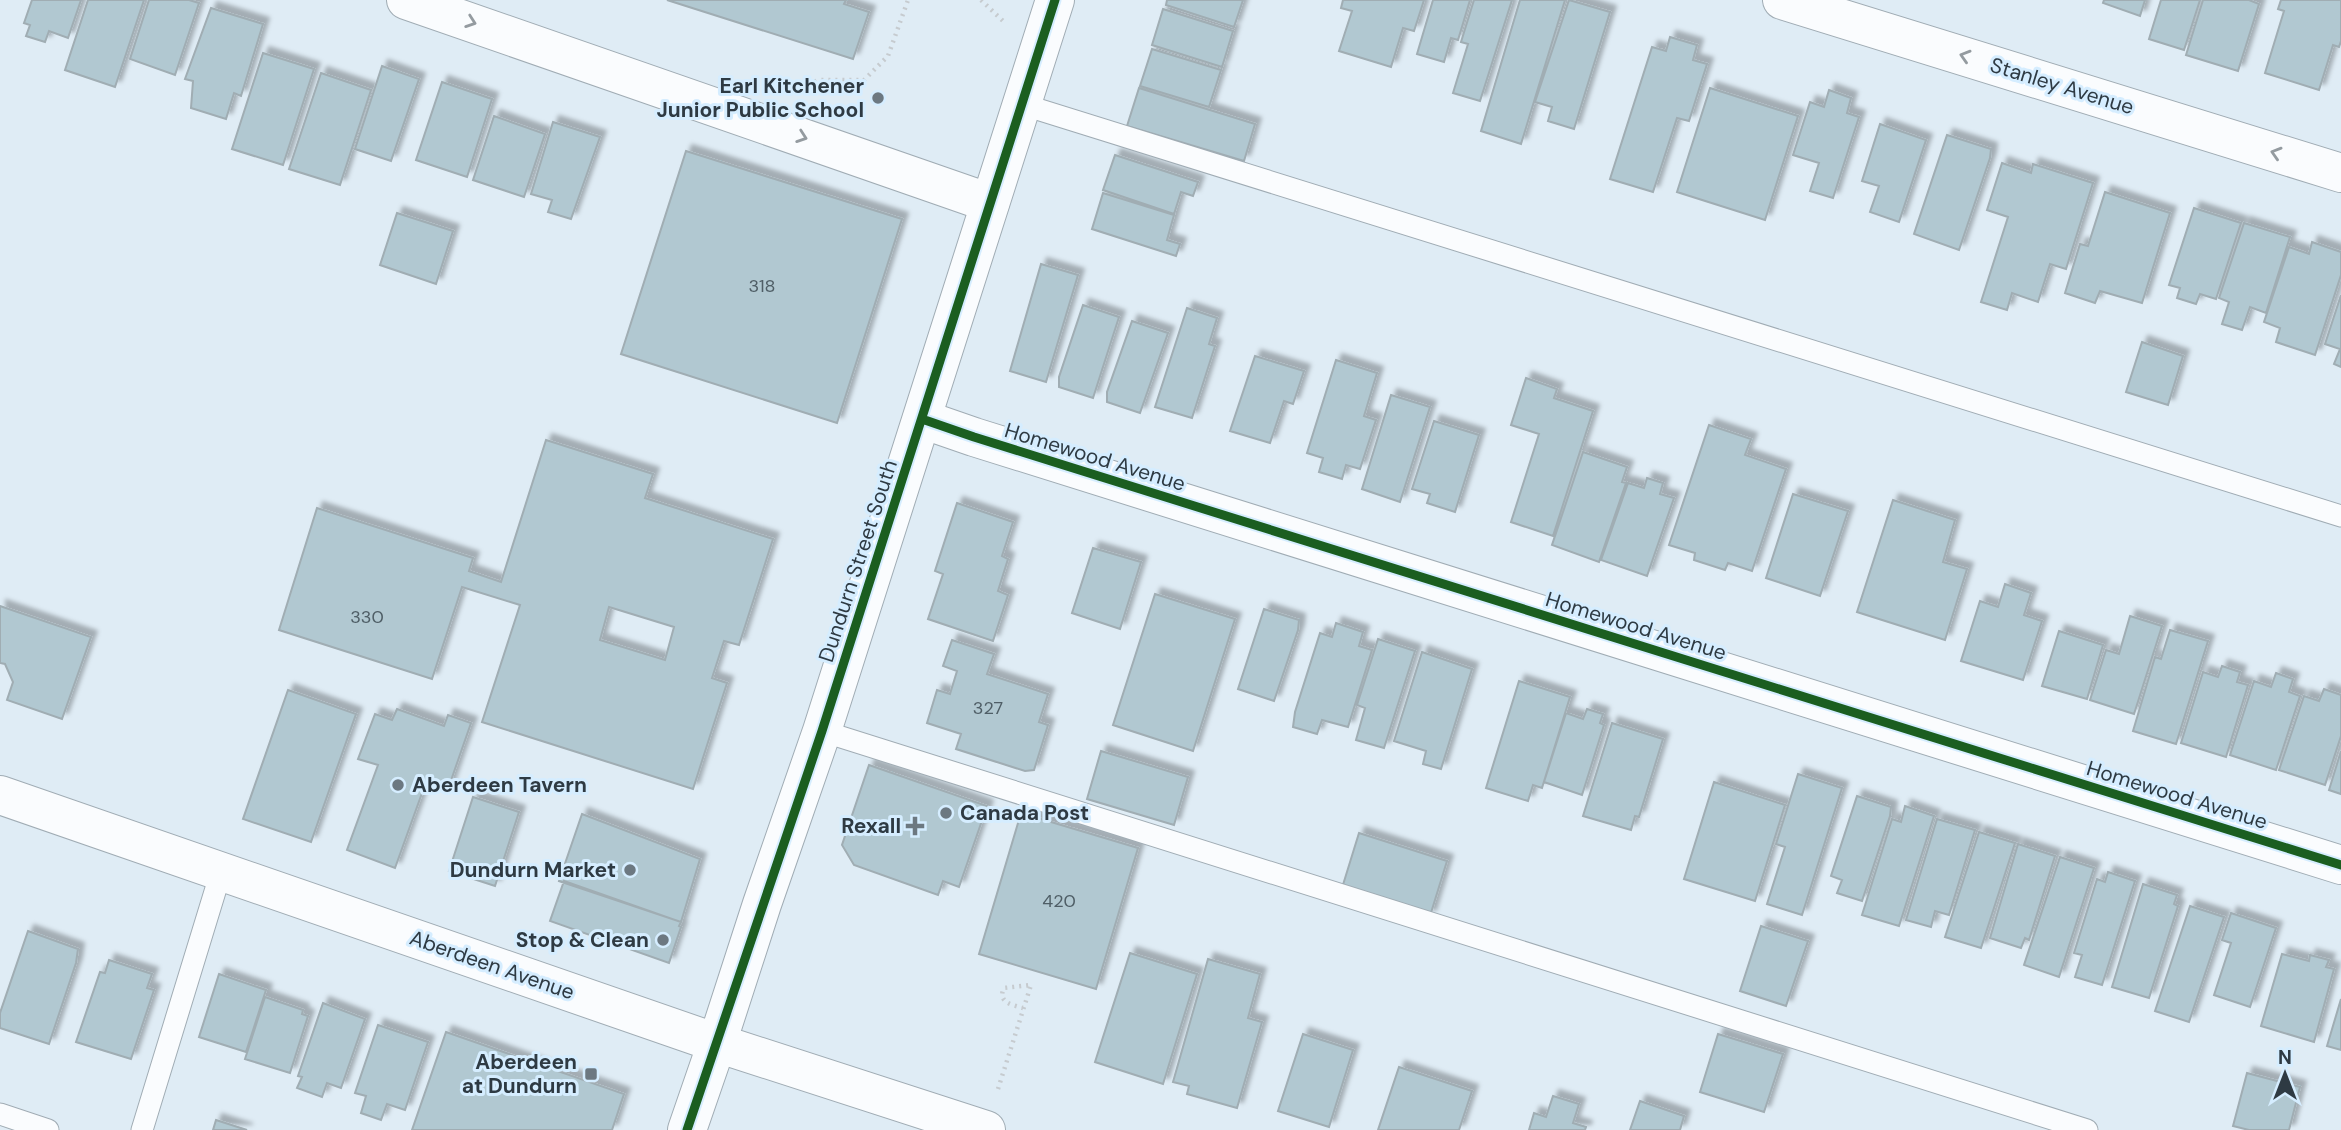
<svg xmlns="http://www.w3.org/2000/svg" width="2341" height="1130" viewBox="0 0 2341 1130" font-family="'DM Sans',sans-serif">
	<defs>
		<filter id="shadow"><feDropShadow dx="6" dy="-6" stdDeviation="2" flood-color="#0004"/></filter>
	</defs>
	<rect width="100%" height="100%" fill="#dfecf5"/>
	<path fill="#b1c8d1" stroke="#a0adb3" stroke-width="2" fill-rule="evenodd" filter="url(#shadow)" d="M32,0H81L68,38L49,31L45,42L26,36L30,25L24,23Z
		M88,0H144L115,87L65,70Z
		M149,0H189L199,3L175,75L130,59Z
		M667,0H846L844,4L869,12L853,59Z
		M1167,0H1243L1234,27L1166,5Z
		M1343,0H1424L1414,31L1403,28L1391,67L1339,51L1352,11L1341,8Z
		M1433,0H1470L1458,40L1451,38L1444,62L1417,54Z
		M1474,0H1512L1480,101L1453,93L1468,44L1461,42Z
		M1520,0H1565L1521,144L1481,131Z
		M1569,0L1610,12L1574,129L1548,121L1552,107L1535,102Z
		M2104,0H2145L2140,16L2103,3Z
		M2161,0H2200L2184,50L2149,39Z
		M2203,0H2249L2259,4L2238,71L2186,55Z
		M2281,0H2341V41L2339,47L2333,45L2319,90L2265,73L2284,11L2278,9Z
		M211,8L263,24L241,96L234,93L226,119L191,108L193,81L185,79Z
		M1163,9L1233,31L1222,67L1152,45Z
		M1670,37L1697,45L1693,60L1707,64L1689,121L1677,118L1653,192L1610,179L1652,47L1666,51Z
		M1152,49L1221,70L1209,107L1140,86Z
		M263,53L314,69L283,165L232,149Z
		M382,66L419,79L391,161L355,149Z
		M321,73L371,90L340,185L289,169Z
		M442,82L492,99L467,177L416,160Z
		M1139,88L1255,124L1244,161L1127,126Z
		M1710,88L1798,116L1765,220L1677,192Z
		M1829,90L1851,98L1847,113L1859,117L1833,198L1810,191L1819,163L1793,155L1810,102L1824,107Z
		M494,116L545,134L524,197L473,180Z
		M553,122L600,137L571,219L548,212L552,200L531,194Z
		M1880,124L1926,140L1899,222L1870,212L1879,186L1862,181Z
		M1947,135L1991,149L1990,158L1959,250L1914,234Z
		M686,151L902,219L837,423L621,354Z
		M1115,155L1198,182L1193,196L1181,192L1174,214L1103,190Z
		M2002,163L2031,173L2033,164L2093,183L2066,269L2050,264L2038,302L2012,293L2007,310L1981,302L2008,217L1987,210Z
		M2105,192L2170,213L2142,303L2100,291L2095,303L2065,293L2080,244L2088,246Z
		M1103,193L1174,215L1167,240L1180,244L1176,256L1092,229Z
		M2194,208L2241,223L2216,299L2200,294L2196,304L2177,298L2180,288L2169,285Z
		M397,213L453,231L436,284L380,265Z
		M2244,223L2290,237L2266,313L2250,307L2242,330L2222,324L2229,302L2219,298Z
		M2312,242L2341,252V275L2315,355L2276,342L2280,328L2264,322L2289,247L2309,254Z
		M1041,264L1078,275L1046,382L1010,371Z
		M2341,295V367L2334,364L2340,349L2325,344Z
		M1083,305L1119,317L1093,398L1059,387V377Z
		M1187,308L1217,318L1209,344L1215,346L1192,418L1155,407Z
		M1132,321L1168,333L1140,413L1107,402V392Z
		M2142,342L2183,356L2168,405L2126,392Z
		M1255,356L1304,371L1293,404L1284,401L1270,443L1230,431Z
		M1336,360L1377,373L1364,416L1376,420L1360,469L1346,465L1342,479L1319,472L1323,458L1307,453Z
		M1526,378L1557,389L1554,398L1593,411L1553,536L1511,522L1539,434L1511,425Z
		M1391,395L1430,407L1400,502L1362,489Z
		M1434,421L1479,435L1455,512L1427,503L1430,494L1412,489Z
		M1709,425L1751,439L1745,455L1786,469L1752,571L1728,563L1725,570L1694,560L1695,553L1669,545Z
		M546,440L653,474L645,498L773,539L739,645L724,641L712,678L727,683L693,789L482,722L520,605L462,587L432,679L279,630L317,508L473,558L469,571L501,582ZM609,607L674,627L665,660L600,640Z
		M1583,452L1627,467L1622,482L1626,483L1599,562L1552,545Z
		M1647,478L1663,483L1660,494L1674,498L1647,576L1601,560L1628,483L1644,488Z
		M1793,494L1848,511L1820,596L1766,578Z
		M1893,500L1955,520L1943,562L1967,569L1945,640L1857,612Z
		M957,503L1013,522L1002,556L1008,559L998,591L1008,595L993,641L928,619L943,574L935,571Z
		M1093,548L1141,562L1120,629L1072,613Z
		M2005,584L2031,593L2024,615L2042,621L2023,680L1961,661L1980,601L1998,607Z
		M1155,594L1235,619L1193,751L1113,725Z
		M0,606L91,637L62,719L7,700L13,682L5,664L0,663Z
		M1264,609L1299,620L1298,630L1274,701L1238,689Z
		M2130,616L2162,626L2134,714L2090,700L2106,650L2119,654Z
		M1336,623L1363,632L1359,646L1372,650L1348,727L1322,720L1317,734L1293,727L1295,712L1320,633L1332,637Z
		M2170,630L2208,641L2176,744L2133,731L2155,657L2161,659Z
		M2059,631L2103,645L2087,699L2042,686Z
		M1378,639L1415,651L1384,748L1356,740L1365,708L1357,705Z
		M952,640L994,654L987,674L1048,694L1039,722L1048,725L1034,770L1025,771L956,749L961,734L927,723L937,690L950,694L957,671L943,666Z
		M1422,652L1472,669L1441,769L1423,764L1426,751L1394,741Z
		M2222,666L2240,672L2237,682L2248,685L2226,757L2181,743L2203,672L2218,677Z
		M2276,673L2293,679L2289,692L2300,696L2276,770L2230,755L2254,681L2271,687Z
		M1519,681L1570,697L1542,788L1533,785L1528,801L1486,788Z
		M2324,689L2341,695V736L2325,785L2279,770L2304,696L2319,701Z
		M288,690L356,714L311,842L243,819Z
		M397,709L444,726L448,715L471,723L448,789L426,782L395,868L347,850L378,765L358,759L375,714L392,720Z
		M1587,709L1603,714L1600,723L1604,725L1582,795L1544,782L1566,713L1583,719Z
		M1612,723L1663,739L1639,817L1635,816L1631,830L1583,816Z
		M1101,751L1188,777L1174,825L1087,799Z
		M2341,751V794L2329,790Z
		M869,765L987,806L959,887L943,881L938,895L854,865L842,845Z
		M1798,774L1842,788L1802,915L1767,904L1785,847L1776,844Z
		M1714,782L1785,805L1755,901L1684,879Z
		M1857,796L1891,807L1890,816L1862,901L1837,893L1842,880L1831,876Z
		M473,797L519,812L495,886L449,871Z
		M1905,806L1934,816L1899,926L1862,915L1892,819L1901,822Z
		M1021,813L1138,848L1096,989L979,954Z
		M582,814L700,859L681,922L559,881Z
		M1937,819L1975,830L1949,915L1935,911L1931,927L1906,920Z
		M1979,832L2015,843L1981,948L1945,937Z
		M1359,833L1447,861L1430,916L1342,888Z
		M2018,844L2055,856L2029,940L2025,938L2021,948L1990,938Z
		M2060,857L2094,868L2059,977L2024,965Z
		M2108,872L2135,881L2102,985L2075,977L2082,955L2074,953L2097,879L2105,882Z
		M564,881L681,922L679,926L681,927L669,963L550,921Z
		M2143,884L2177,895L2174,904L2178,906L2149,998L2112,987Z
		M2190,906L2224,917L2189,1022L2155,1011Z
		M2231,913L2276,928L2250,1007L2214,995L2231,943L2222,940Z
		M1761,926L1808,941L1786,1006L1740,991Z
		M28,931L78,949L76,963L49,1044L0,1028V1013Z
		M1130,953L1197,974L1163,1084L1095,1062Z
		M2282,954L2309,961L2310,955L2329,960L2326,967L2334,969L2314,1042L2261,1026Z
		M1208,959L1260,974L1248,1018L1262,1022L1237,1108L1187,1094L1189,1086L1173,1082Z
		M109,960L152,974L147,988L154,990L131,1059L76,1042L100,972L105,973Z
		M219,974L266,990L246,1052L199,1037Z
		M265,997L303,1010L302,1014L308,1016L290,1073L245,1059Z
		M2341,999V1050L2327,1046Z
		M323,1003L365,1019L341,1088L327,1083L322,1097L297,1088L302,1077L298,1076Z
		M378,1025L428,1042L405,1110L387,1104L381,1120L361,1113L366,1096L355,1093Z
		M446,1032L624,1094L612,1130H412Z
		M1303,1034L1353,1050L1329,1127L1278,1111Z
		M1718,1034L1783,1054L1764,1112L1700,1092Z
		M1399,1067L1472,1091L1459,1130H1378Z
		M2247,1073L2300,1087L2289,1130H2249L2233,1126Z
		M1553,1096L1579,1104L1573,1123L1586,1127L1585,1130H1529L1534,1113L1546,1117Z
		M1640,1101L1684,1116L1680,1130H1630Z
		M216,1120L247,1130H213Z"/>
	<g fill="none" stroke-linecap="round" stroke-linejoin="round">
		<g stroke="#a0acb4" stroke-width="23">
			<path id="service" d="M1021,104L2341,516
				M822,731L2087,1130
				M0,1114L48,1130
				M142,1130L221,872"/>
		</g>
		<g stroke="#a0acb4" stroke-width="40">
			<path id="minor" d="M406,0L990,203
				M1782,0L2341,173
				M922,419L974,437L2341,865
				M687,1130L717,1043"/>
		</g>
		<g stroke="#a0acb4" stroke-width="40">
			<path id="secondary" d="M0,795L717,1043L986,1130
				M717,1043L762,904L822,731L1055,0"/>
		</g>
		<path stroke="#c6cbcf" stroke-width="4.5" stroke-dasharray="2 5" stroke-linecap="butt" d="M981,0L1003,21
			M796,91L818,80H864L888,56L908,0
			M998,1089L1031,985L1004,988C997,1002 1012,1005 1023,1008"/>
		<use href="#service" stroke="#fafcfe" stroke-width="21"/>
		<use href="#minor" stroke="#fafcfe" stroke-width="38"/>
		<use href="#secondary" stroke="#fafcfe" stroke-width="38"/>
		<g stroke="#d5edff" stroke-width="13">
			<path id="cycleway" d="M922,419L974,437L2341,865
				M687,1130L822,731L1055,0"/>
		</g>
		<use href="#cycleway" stroke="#1b5e20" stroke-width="9"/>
	</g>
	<defs><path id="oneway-chevron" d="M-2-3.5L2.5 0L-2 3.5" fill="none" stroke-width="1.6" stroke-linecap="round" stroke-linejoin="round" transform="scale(1.75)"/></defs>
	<g stroke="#949ba0">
		<use href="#oneway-chevron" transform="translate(471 22) rotate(19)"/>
		<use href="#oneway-chevron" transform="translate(1965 56) rotate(-163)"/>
		<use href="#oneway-chevron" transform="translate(802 137) rotate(19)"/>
		<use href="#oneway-chevron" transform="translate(2276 153) rotate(-163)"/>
	</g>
	<g fill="#6c7881" stroke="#d5edff" stroke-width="2.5">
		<circle cx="878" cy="98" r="7"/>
		<circle cx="398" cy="785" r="7"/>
		<circle cx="946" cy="813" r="7"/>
		<path d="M911.5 815.5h7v7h7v7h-7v7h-7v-7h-7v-7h7z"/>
		<circle cx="630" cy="870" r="7"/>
		<circle cx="663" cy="940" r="7"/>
		<rect x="584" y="1067" width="14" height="14" rx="3.5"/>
	</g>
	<g text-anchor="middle" stroke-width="6" stroke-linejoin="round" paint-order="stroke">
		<g font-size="18" fill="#4f5e66">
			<text x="762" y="292">318</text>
			<text x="367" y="623">330</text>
			<text x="988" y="714">327</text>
			<text x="1059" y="907">420</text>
		</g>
		<g font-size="21" font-weight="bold" fill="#2e3a43" stroke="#d5edff" text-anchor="end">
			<text x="864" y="93">Earl Kitchener<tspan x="864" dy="24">Junior Public School</tspan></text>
			<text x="412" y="792" text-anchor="start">Aberdeen Tavern</text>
			<text x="960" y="820" text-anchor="start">Canada Post</text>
			<text x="901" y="833">Rexall</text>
			<text x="616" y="877">Dundurn Market</text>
			<text x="649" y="947">Stop &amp; Clean</text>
			<text x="577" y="1069">Aberdeen<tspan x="577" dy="24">at Dundurn</tspan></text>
		</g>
		<g font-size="21" fill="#2e3a43" stroke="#d5edff">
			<text transform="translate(2062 86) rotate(17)" y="7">Stanley Avenue</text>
			<text transform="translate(1095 457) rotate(17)" y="7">Homewood Avenue</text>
			<text transform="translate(858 561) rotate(-72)" y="7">Dundurn Street South</text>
			<text transform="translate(1636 626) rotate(17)" y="7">Homewood Avenue</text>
			<text transform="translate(2177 795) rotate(17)" y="7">Homewood Avenue</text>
			<text transform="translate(492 965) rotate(19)" y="7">Aberdeen Avenue</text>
		</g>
	</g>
	<g transform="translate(2285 1074)" stroke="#d5edff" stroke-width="5" paint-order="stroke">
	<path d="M0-5L12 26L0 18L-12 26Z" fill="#2e3a43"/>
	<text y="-10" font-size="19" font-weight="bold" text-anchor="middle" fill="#2e3a43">N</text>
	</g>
</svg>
